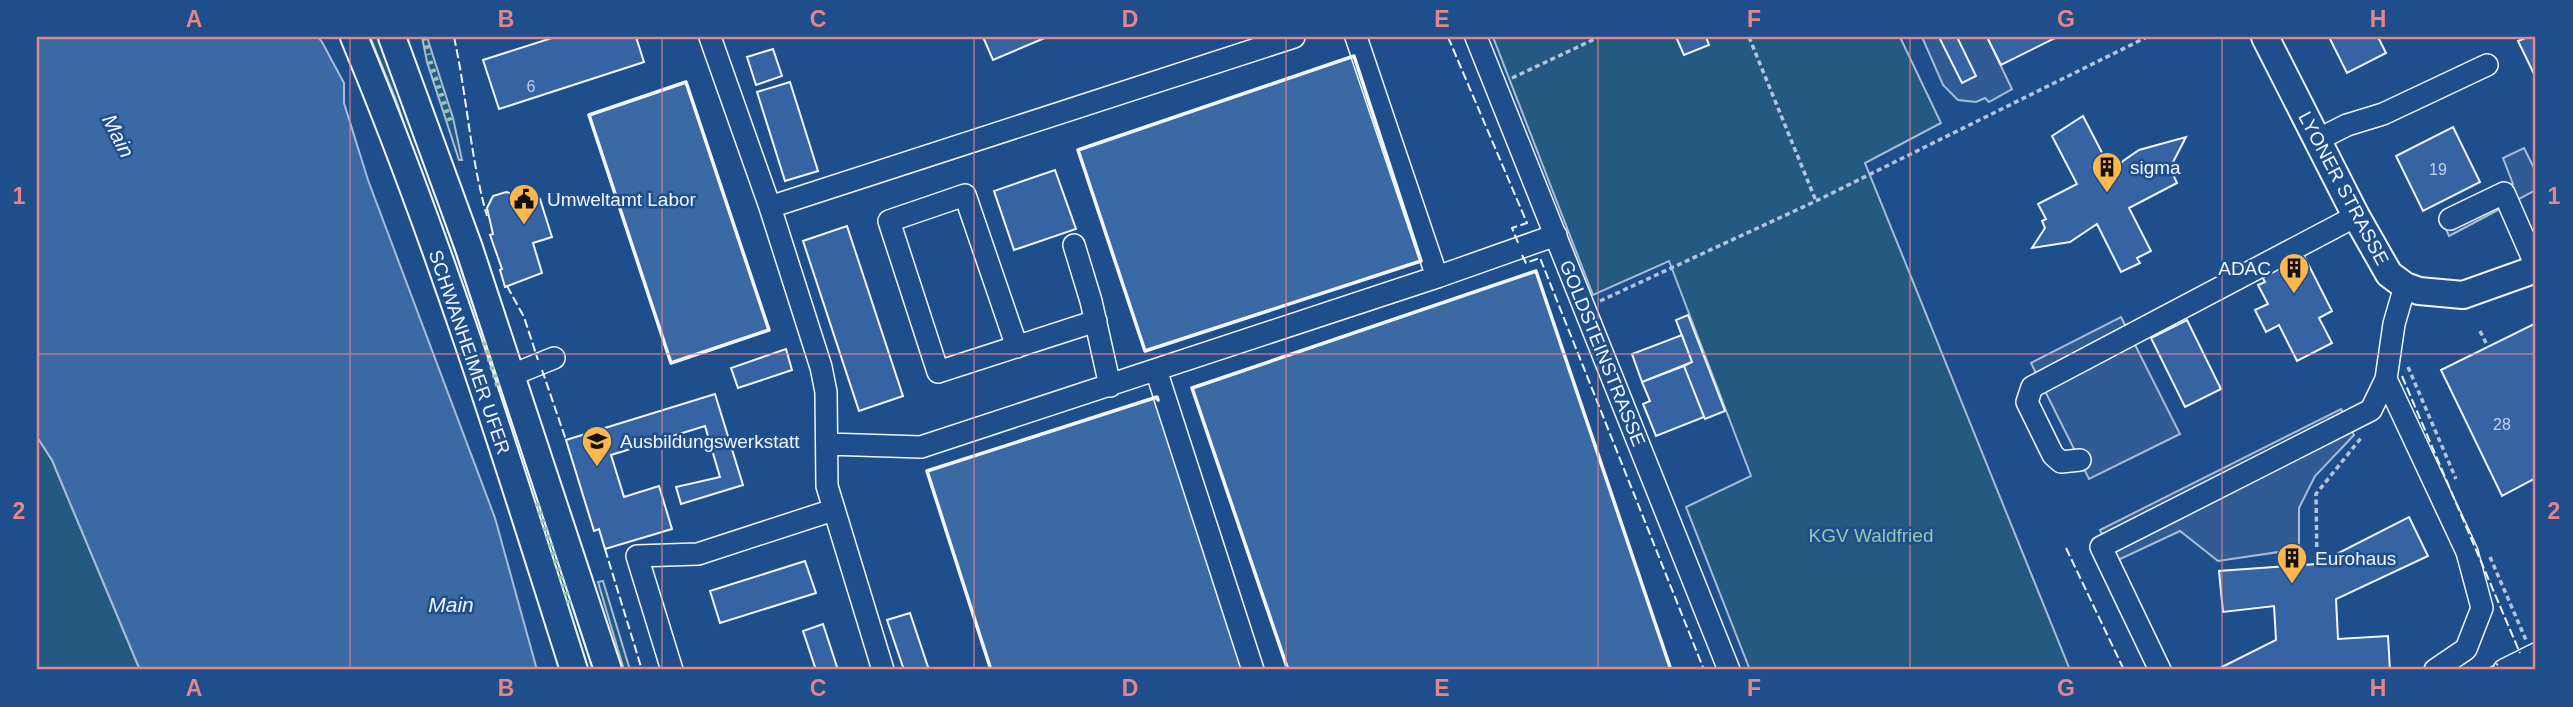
<svg xmlns="http://www.w3.org/2000/svg" width="2573" height="707" viewBox="0 0 2573 707" font-family="Helvetica,sans-serif">
	<rect width="100%" height="100%" fill="#1f4e8c"/>
	<path fill="#245a82" stroke="#a8bbd7" stroke-width="2" d="M370,37H383L514,428L509,429L396,100Z
		M422,37H427L453,118L462,160H459L427,62Z
		M1493,37H1900L1941,123L1865,163L2070,670H1750L1686,507L1751,476L1669,261L1593,295Z
		M517,436L593,670H587L512,438Z
		M37,437L52,460L140,670H37Z
		M603,581L630,670H624L598,582Z"/>
	<path fill="#305b95" stroke="#a8bbd7" stroke-width="2" d="M1922,37H1987L2012,89L1989,102L1985,98L1976,102L1958,100L1943,85Z
		M2524,148L2536,172V190L2449,236L2442,220L2513,184L2503,158Z
		M2121,317L2180,434L2089,479L2031,363Z
		M2341,409L2354,435L2315,476L2299,508V549L2218,561L2180,531L2116,561L2100,530Z"/>
	<path fill="#3b69a3" stroke="#a8bbd7" stroke-width="2" d="M37,37H318L322,42L344,83V103L368,180L495,518L537,670H140L52,460L37,437Z
		M1354,56L1421,261L1145,351L1078,150Z
		M686,82L769,330L671,363L589,115Z
		M1536,271L1671,670H1288L1192,388Z
		M1157,397L1244,670H991L927,471Z"/>
	<path fill="#3563a3" stroke="#f2f6ff" stroke-width="2" d="M555,37H636L644,62L499,109L483,60Z
		M983,37H1047L993,60Z
		M1676,37H1706L1709,45L1684,55Z
		M1939,37H1957L1976,76L1962,83Z
		M1987,37H2057L2001,65Z
		M2329,37H2378L2386,53L2347,73Z
		M2528,37H2536V78L2518,41Z
		M773,49L782,76L756,85L747,57Z
		M790,82L818,171L785,181L757,92Z
		M2083,116L2113,174L2123,161L2139,150L2186,137L2170,168L2177,183L2129,208L2151,251L2137,258L2140,263L2121,272L2097,224L2070,242L2032,248L2045,228L2042,221L2046,219L2038,204L2077,184L2052,136Z
		M2453,127L2480,182L2423,211L2396,156Z
		M1055,170L1076,229L1014,250L994,191Z
		M506,192L513,194L521,206L540,199L552,237L533,243L542,273L505,287L500,270L502,269L490,235L493,234L487,208L493,196Z
		M847,226L903,396L859,411L803,241Z
		M2296,240L2332,311L2319,318L2332,343L2297,361L2279,325L2266,332L2255,310L2268,304L2258,285L2265,282L2254,262Z
		M1688,315L1725,411L1705,419L1684,366L1692,362L1676,320Z
		M2187,320L2221,389L2185,407L2151,338Z
		M2536,323V478L2502,496L2441,370Z
		M1682,335L1692,362L1642,382L1632,354Z
		M786,349L792,370L738,388L731,368Z
		M1684,366L1704,417L1656,436L1643,404L1650,401L1642,382Z
		M715,394L743,485L681,504L676,487L720,477L705,426L611,455L624,497L659,486L672,529L605,549L599,529L594,531L566,440Z
		M2409,517L2428,556L2336,599L2338,639L2388,636L2390,670H2216L2276,640L2274,606L2223,612L2219,571L2317,564Z
		M805,561L816,593L720,623L710,591Z
		M910,613L929,670H904L887,620Z
		M823,624L838,670H816L803,631Z"/>
	<g fill="none" stroke-linecap="round" stroke-linejoin="round">
		<g stroke="#f2f6ff" stroke-width="24">
			<path id="minor" d="M710,37L770,207L821,367L826,392L827,486L883,670
				M1476,37L1729,670
				M2317,140L2347,125L2383,114L2487,65
				M770,207L1294,37
				M2450,219L2504,193L2536,266
				M1074,245L1091,301L1110,386
				M1437,277L1556,235
				M1017,347L965,195L889,221L938,372L1096,321
				M1156,370L1253,670
				M512,375L554,358
				M2386,379L2467,552L2482,608L2466,649L2435,670
				M827,444L921,447L1437,277L1356,37
				M2080,460L2061,462L2053,455L2027,402L2032,387L2356,216
				M672,670L637,556L698,554L833,510
				M2160,670L2101,547L2371,410L2386,379L2394,324L2405,286
				M2504,670L2536,654"/>
		</g>
		<g stroke="#f2f6ff" stroke-width="30">
			<path id="major" d="M354,37C440,243 507,458 574,670
				M392,37L469,248L608,670
				M2265,37L2356,216L2389,274L2405,286L2419,291L2463,295L2536,269"/>
		</g>
		<path stroke="#b3c4dc" stroke-width="3.5" stroke-dasharray="5 3.5" stroke-linecap="butt" d="M1749,37L1816,201
			M1512,78L1599,37
			M1600,301L1816,201L2147,37
			M2480,331L2488,347
			M2408,367L2456,479
			M2490,557L2526,640
			M2317,564L2316,494L2361,438"/>
		<use href="#minor" stroke="#1f4e8c" stroke-width="21"/>
		<use href="#major" stroke="#1f4e8c" stroke-width="26"/>
		<path stroke="#97c8a6" stroke-width="5" stroke-dasharray="3.5 5" stroke-linecap="butt" d="M425,37L429,55
			M430,61L450,121
			M484,342L499,390
			M537,503L570,606"/>
		<path stroke="#f2f6ff" stroke-width="2" stroke-dasharray="9 3.5" stroke-linecap="butt" d="M454,37C467,96 470,157 487,216
			M1448,37L1527,223L1512,228L1519,245
			M1522,255L1526,263L1540,258L1704,670
			M507,286L524,317L538,360
			M542,370L566,440
			M2402,376L2520,653
			M2066,548L2124,670
			M605,549L642,670
			M2485,670L2498,664"/>
		<path stroke="#f2f6ff" stroke-width="3.5" d="M1354,56L1421,261L1145,351L1078,150Z
			M686,82L769,330L671,363L589,115Z
			M991,670L927,471L1157,397L1158,400
			M1288,670L1192,388L1536,271L1671,670"/>
	</g>
	<path fill="none" stroke="#e38589" stroke-width="2" stroke-opacity="0.55" d="M350,37V670M662,37V670M974,37V670M1286,37V670M1598,37V670M1910,37V670M2222,37V670M37,354H2536"/>
	<defs>
		<g id="building-pin" transform="scale(1.575)"><path d="M0 17L-7.5 6A9.5 9.5 0 1 1 7.5 6Z" fill="#ffb74d" stroke="#1f4e8c"/><path d="M-4-6H4V6H1V3H-1V6H-4ZM-2.5-4.3h1.7v1.8h-1.7ZM.8-4.3h1.7v1.8H.8ZM-2.5-1h1.7V.8h-1.7ZM.8-1h1.7V.8H.8Z" fill="#111"/></g>
		<g id="civic-pin" transform="scale(1.575)"><path d="M0 17L-7.5 6A9.5 9.5 0 1 1 7.5 6Z" fill="#ffb74d" stroke="#1f4e8c"/><path d="M-.6-6.5H3V-4.5H.6V-3L4-1V1h2V6H-6V1h2V-1L-.6-3ZM-1.2 2.5V6h2.4V2.5Z" fill="#111"/></g>
		<g id="school-pin" transform="scale(1.575)"><path d="M0 17L-7.5 6A9.5 9.5 0 1 1 7.5 6Z" fill="#ffb74d" stroke="#1f4e8c"/><path d="M0-5L7-2L0 1L-7-2ZM-4 1L0 2.5L4 1V4Q0 6-4 4Z" fill="#111"/></g>
	</defs>
	<g fill-rule="evenodd">
		<use href="#building-pin" x="2107" y="167"/>
		<use href="#civic-pin" x="524" y="199"/>
		<use href="#building-pin" x="2294" y="268"/>
		<use href="#school-pin" x="597" y="441"/>
		<use href="#building-pin" x="2292" y="558"/>
	</g>
	<g text-anchor="middle" stroke-width="5" stroke-linejoin="round" paint-order="stroke">
		<g font-size="16" fill="#c3d1e8">
			<text x="531" y="92">6</text>
			<text x="2438" y="175">19</text>
			<text x="2502" y="430">28</text>
		</g>
		<g font-size="19" fill="#f2f6ff" stroke="#1f4e8c" text-anchor="start">
			<text x="2130" y="174">sigma</text>
			<text x="547" y="206">Umweltamt Labor</text>
			<text x="2271" y="275" text-anchor="end">ADAC</text>
			<text x="620" y="448">Ausbildungswerkstatt</text>
			<text x="2315" y="565">Eurohaus</text>
		</g>
		<g font-size="19" fill="#f2f6ff" stroke="#1f4e8c">
			<text transform="translate(2344 188) rotate(62)" y="7">LYONER STRASSE</text>
			<text transform="translate(470 352) rotate(71)" y="7">SCHWANHEIMER UFER</text>
			<text transform="translate(1603 353) rotate(68)" y="7">GOLDSTEINSTRASSE</text>
		</g>
		<g font-size="19" fill="#97c8a6" stroke="#1f4e8c">
			<text x="1871" y="542">KGV Waldfried</text>
		</g>
		<g font-size="21" font-style="italic" fill="#f2f6ff" stroke="#1f4e8c">
			<text transform="translate(118 136) rotate(63)" y="7">Main</text>
			<text x="451" y="612">Main</text>
		</g>
	</g>
	<rect width="2573" height="707" fill="none" stroke="#1f4e8c" stroke-width="77"/>
	<rect x="38" y="38" width="2496" height="630" fill="none" stroke="#e38589" stroke-width="2.5"/>
	<g font-size="23" text-anchor="middle" font-weight="bold" fill="#e38589">
		<text x="194" y="27">A</text>
		<text x="506" y="27">B</text>
		<text x="818" y="27">C</text>
		<text x="1130" y="27">D</text>
		<text x="1442" y="27">E</text>
		<text x="1754" y="27">F</text>
		<text x="2066" y="27">G</text>
		<text x="2378" y="27">H</text>
		<text x="19" y="204">1</text>
		<text x="2554" y="204">1</text>
		<text x="19" y="519">2</text>
		<text x="2554" y="519">2</text>
		<text x="194" y="696">A</text>
		<text x="506" y="696">B</text>
		<text x="818" y="696">C</text>
		<text x="1130" y="696">D</text>
		<text x="1442" y="696">E</text>
		<text x="1754" y="696">F</text>
		<text x="2066" y="696">G</text>
		<text x="2378" y="696">H</text>
	</g>
</svg>
